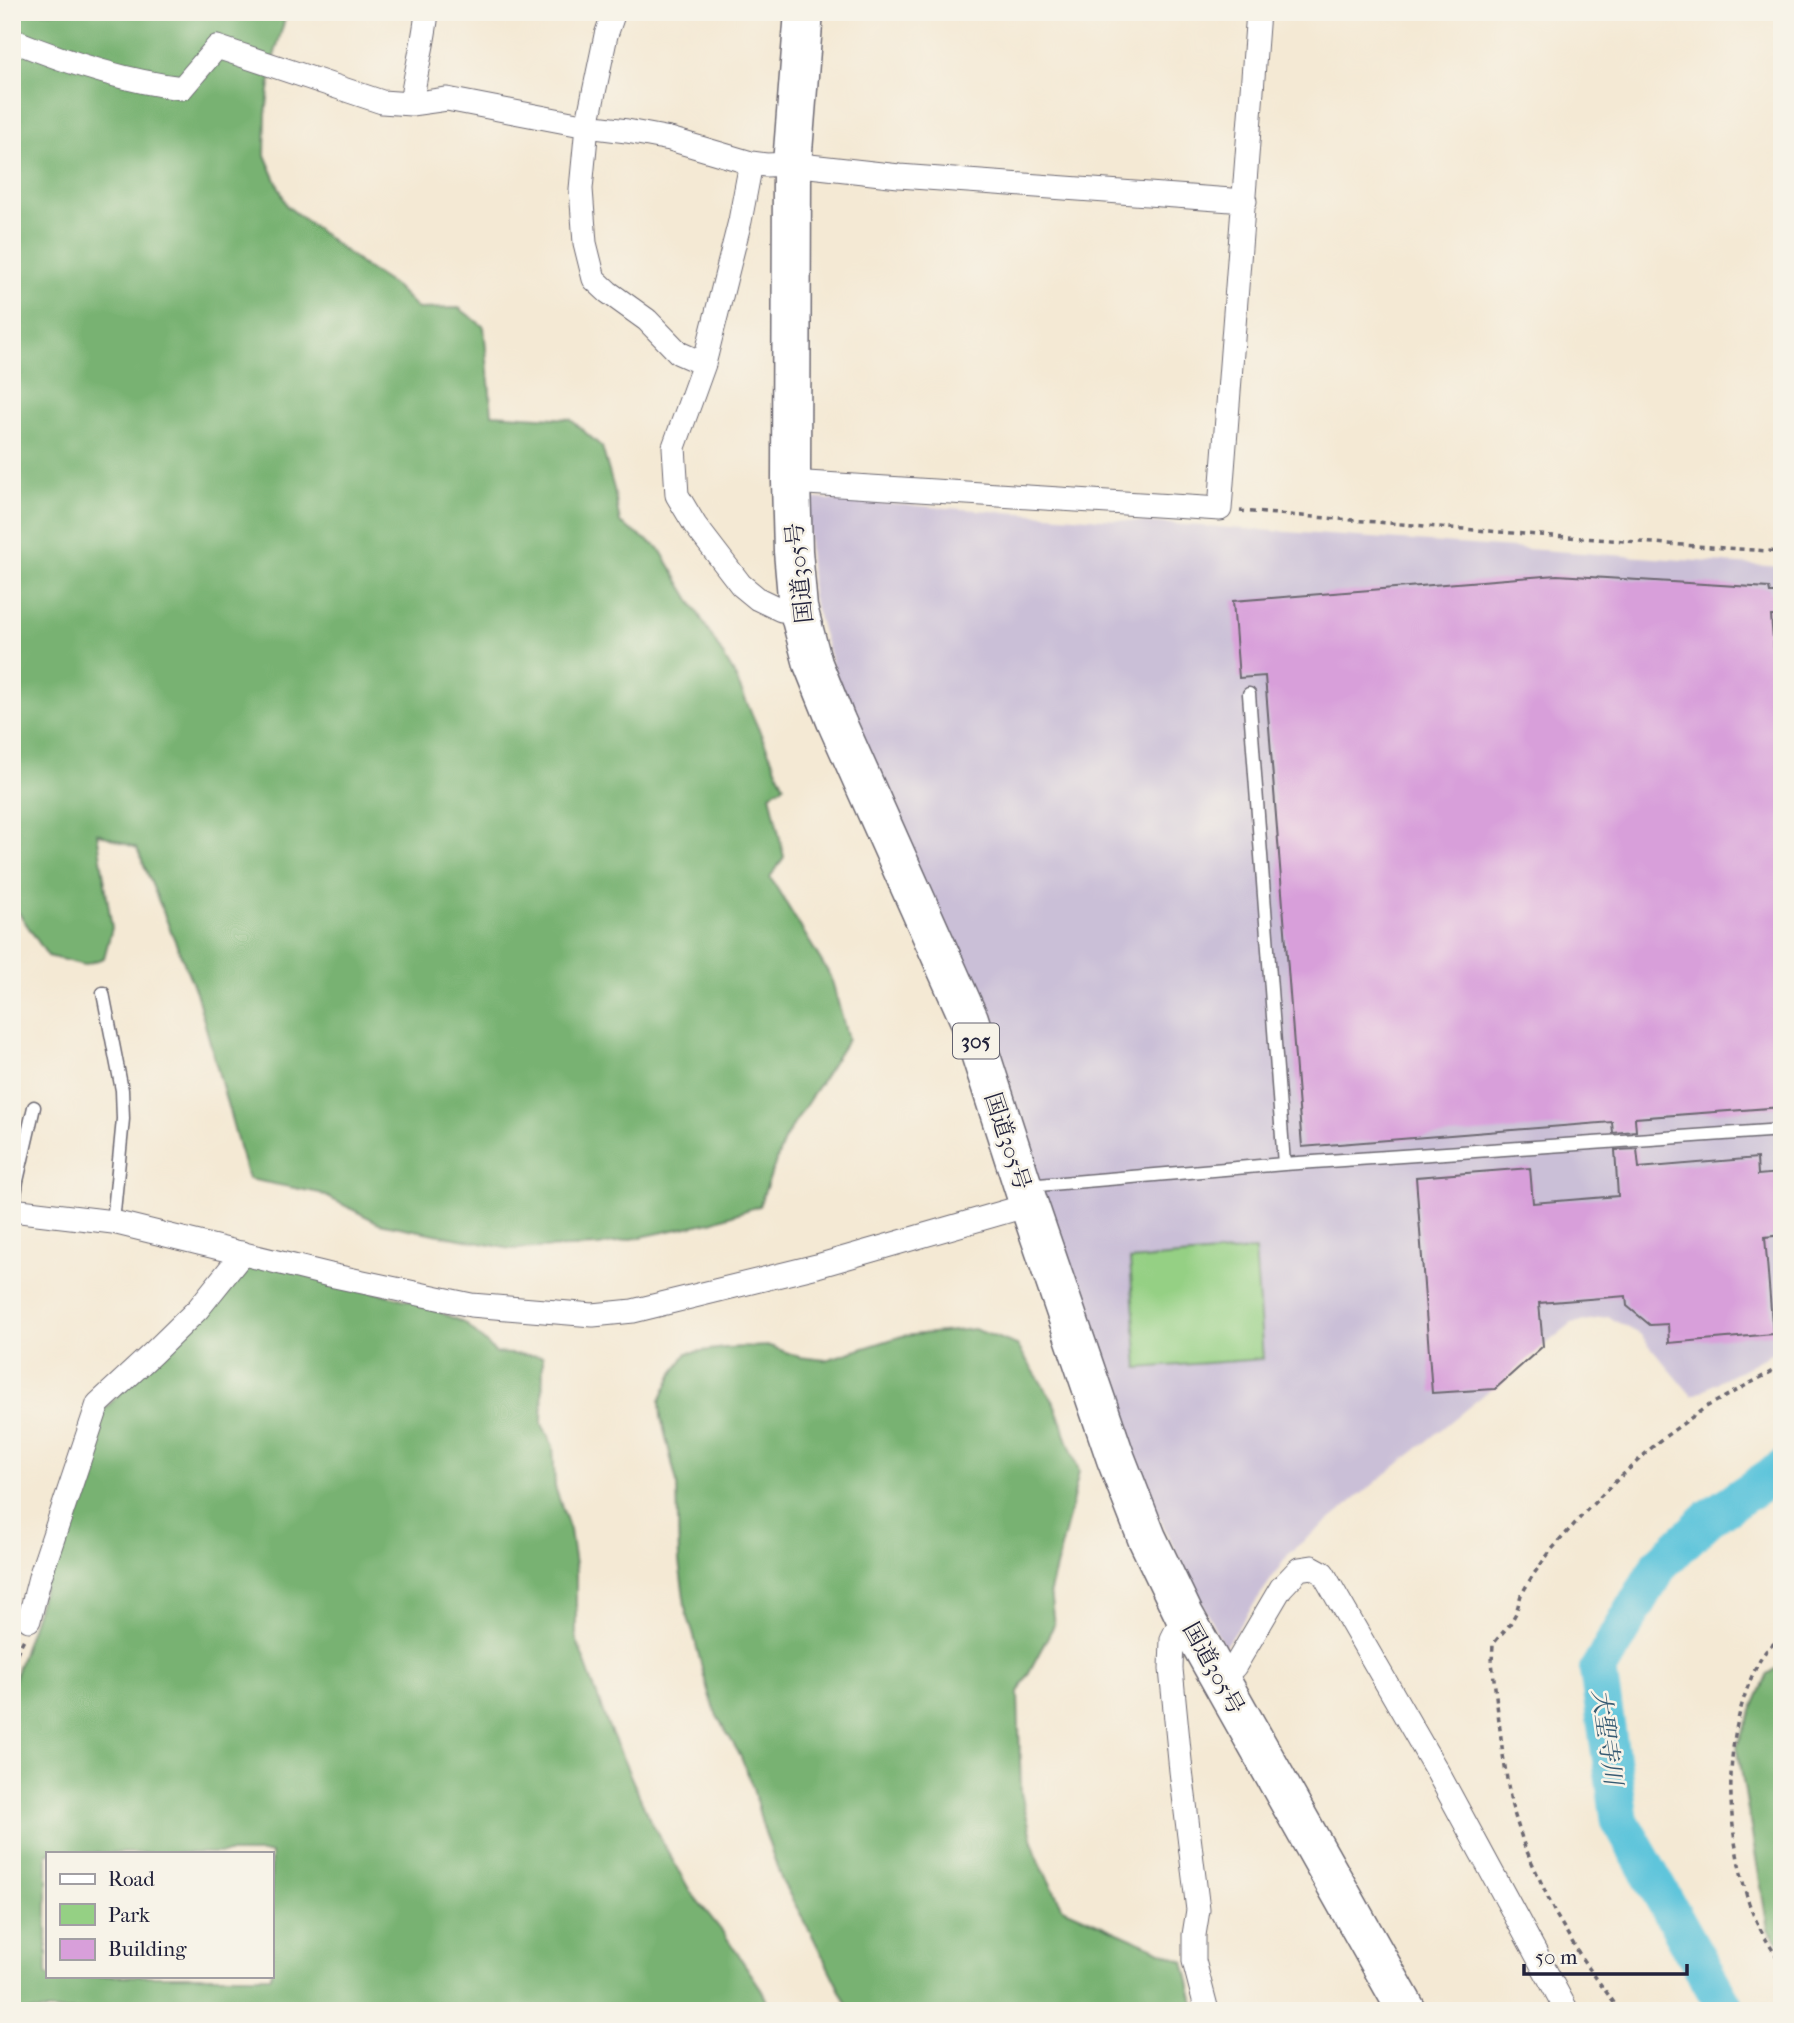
<svg xmlns="http://www.w3.org/2000/svg" width="1794" height="2023" viewBox="0 0 1794 2023" font-family="'IM FELL French Canon','Noto Serif JP',serif">
	<rect width="100%" height="100%" fill="#f7f3e8"/>
	<filter id="ink" filterUnits="userSpaceOnUse"><feTurbulence type="fractalNoise" baseFrequency=".0143" numOctaves="2"/><feDisplacementMap in="SourceGraphic" scale="14" xChannelSelector="R" yChannelSelector="G"/><feConvolveMatrix kernelMatrix="1 2 1 2 8 2 1 2 1" color-interpolation-filters="sRGB"/></filter>
	<filter id="wash" filterUnits="userSpaceOnUse"><feTurbulence type="fractalNoise" baseFrequency=".00686" numOctaves="4" result="noise"/><feDisplacementMap in="SourceGraphic" scale="28" xChannelSelector="R" yChannelSelector="G"/><feGaussianBlur stdDeviation="1.57" result="paint"/><feColorMatrix in="noise" values="0 0 0 0 0 0 0 0 0 0 0 0 0 0 0 0 0 1.4 0 .05"/><feComposite in="paint" operator="in"/></filter>
	<g filter="url(#wash)">
		<rect width="100%" height="100%" fill="#f4e9d4"/>
		<path fill="#cabfd7" d="M806,498L1782,567V1348L1692,1396L1640,1334L1608,1317L1572,1323L1290,1552L1224,1647L1127,1453L840,691L812,595Z"/>
		<path fill="#95d084" stroke="#5c7960" stroke-width="2" d="M1255,1250L1263,1359L1138,1368L1130,1260Z"/>
		<path fill="#78b272" stroke="#4d6a56" stroke-width="2" fill-rule="evenodd" d="M12,12H287L273,60L266,114L265,155L287,206L364,266L396,287L418,309L459,308L484,327L492,414L570,419L602,447L614,489L620,523L659,548L733,672L784,786L770,794L784,857L770,877L831,977L848,1039L785,1138L759,1206L711,1222L599,1246L511,1249L379,1223L320,1193L248,1179L196,992L137,848L97,833L112,928L104,958L84,965L48,956L12,903Z
			M248,1259L421,1304L465,1323L496,1353L543,1356L542,1424L553,1446L555,1487L570,1530L576,1572V1638L607,1723L650,1820L690,1891L725,1935L762,1990L771,2011H12V1686L101,1413ZM47,1853H271V1976H47Z
			M974,1329L1017,1345L1054,1403L1079,1471L1070,1513L1050,1591L1054,1625L1018,1693L1021,1793L1037,1858L1063,1908L1184,1961L1196,2011H850L811,1933L782,1881L762,1824L753,1788L740,1755L717,1716L708,1692L693,1632L686,1612L679,1562L677,1483L661,1417L660,1401L672,1375L687,1353L725,1348L770,1346L799,1357L826,1360L902,1336Z
			M1782,1665V1947L1768,1929L1737,1745L1768,1674Z"/>
		<g fill="none" stroke-linecap="round" stroke-linejoin="round">
			<path stroke="#5ec5db" stroke-width="38" d="M1727,2011L1620,1821L1598,1670L1660,1564L1709,1518L1782,1469"/>
		</g>
		<g id="blocks">
			<path fill="#d89fda" d="M1557,575L1769,588L1770,593H1780L1782,616H1771L1777,684H1782V1107L1635,1118L1636,1131L1613,1133L1612,1122L1302,1147L1265,676L1239,678L1233,601Z
				M1637,1149L1639,1168L1757,1158L1758,1175L1780,1173L1782,1235L1765,1237L1773,1334L1669,1343L1668,1324L1650,1325L1627,1306L1626,1296L1539,1303L1543,1346L1495,1389L1432,1393L1416,1177L1530,1168L1533,1203L1618,1196L1615,1150Z"/>
		</g>
	</g>
	<g filter="url(#ink)">
		<use href="#blocks" fill-opacity="0" stroke="#6c6871" stroke-width="2"/>
		<g fill="none" stroke-linecap="round" stroke-linejoin="round">
			<g stroke="#6c6871" stroke-width="15">
				<path id="lane" d="M1249,694L1284,1164
					M103,993L122,1090L123,1119L113,1222
					M1027,1186L1284,1164L1782,1130
					M13,1210L17,1181L34,1107"/>
			</g>
			<g stroke="#6c6871" stroke-width="25">
				<path id="street" d="M614,12L606,35L587,126L581,189L585,243L594,279L608,292L647,320L679,353L704,364
					M12,40C66,62 124,81 182,88L217,47L382,102L411,104L447,99L587,126L627,131L670,139L751,163L766,165L792,164L899,176L1245,201
					M411,104C415,73 424,44 427,12
					M751,163L740,221L704,364L674,447L677,495L695,525L741,585L758,599L781,610L798,608
					M791,482L1220,509L1258,12
					M12,1210L113,1222L330,1275L471,1305L593,1315L633,1311L817,1266L1029,1205
					M1184,1615L1172,1639L1171,1669L1181,1771L1198,1910L1194,1935V1961L1207,2011
					M29,1620L40,1577L98,1404L153,1353L198,1309L243,1253
					M1221,1680L1235,1666L1281,1588L1299,1569L1312,1567L1323,1573L1437,1771L1567,2011"/>
			</g>
			<g stroke="#6c6871" stroke-width="41">
				<path id="highway" d="M804,12L792,164L791,482L793,551L798,608L813,664L836,721L969,1019L1029,1205L1116,1459L1147,1538L1184,1615L1407,2011"/>
			</g>
			<path stroke="#6c6871" stroke-width="3.5" stroke-dasharray="5 5" stroke-linecap="butt" d="M1240,511L1525,534L1782,552
				M1782,1636C1777,1641 1771,1646 1766,1651C1758,1662 1751,1677 1747,1689C1723,1755 1728,1830 1747,1897C1754,1921 1768,1944 1782,1964
				M12,1662L24,1639
				M1620,2011L1583,1960L1555,1913L1524,1845L1511,1803L1503,1755L1492,1662L1493,1644L1510,1624L1516,1613L1521,1595L1533,1575L1552,1549L1587,1510L1616,1481L1659,1441L1706,1407L1782,1366"/>
			<use href="#lane" stroke="#fff" stroke-width="12"/>
			<use href="#street" stroke="#fff" stroke-width="23"/>
			<use href="#highway" stroke="#fff" stroke-width="38"/>
		</g>
	</g>
	<g text-anchor="middle" stroke-width="5" stroke-linejoin="round" paint-order="stroke">
		<rect fill="#f7f3e8" stroke="#62616f" stroke-width="2" x="953" y="1023.5" width="46" height="35" rx="5"/>
		<g font-size="21" font-weight="bold" fill="#22223b">
			<text x="976" y="1048">305</text>
		</g>
		<g font-size="23" fill="#22223b" stroke="#f7f3e8">
			<text transform="translate(799 573) rotate(-96)" y="8">国道305号</text>
			<text transform="translate(1008 1141) rotate(72)" y="8">国道305号</text>
			<text transform="translate(1214 1668) rotate(61)" y="8">国道305号</text>
		</g>
		<g font-size="24" font-style="italic" fill="#375b73" stroke="#f7f3e8">
			<text transform="translate(1607 1737) rotate(82)" y="8">大聖寺川</text>
		</g>
	</g>
	<rect width="1794" height="2023" fill="none" stroke="#f7f3e8" stroke-width="42"/>
	<rect x="46" y="1852" width="228" height="126" fill="#f7f3e8" stroke="#a29fa3" stroke-width="2"/>
	<rect x="60" y="1874" width="35" height="10" fill="#ffffff" stroke="#a29fa3" stroke-width="2"/>
	<text x="108" y="1886" font-size="21" fill="#22223b">Road</text>
	<rect x="60" y="1904" width="35" height="21" fill="#95d084" stroke="#a29fa3" stroke-width="2"/>
	<text x="108" y="1922" font-size="21" fill="#22223b">Park</text>
	<rect x="60" y="1939" width="35" height="21" fill="#d89fda" stroke="#a29fa3" stroke-width="2"/>
	<text x="108" y="1956" font-size="21" fill="#22223b">Building</text>
	<path d="M1524 1964v10h163v-10" fill="none" stroke="#22223b" stroke-width="3.5"/>
	<text x="1535" y="1964" font-size="21" fill="#22223b" stroke="#f7f3e8" stroke-width="5" paint-order="stroke">50 m</text>
</svg>
